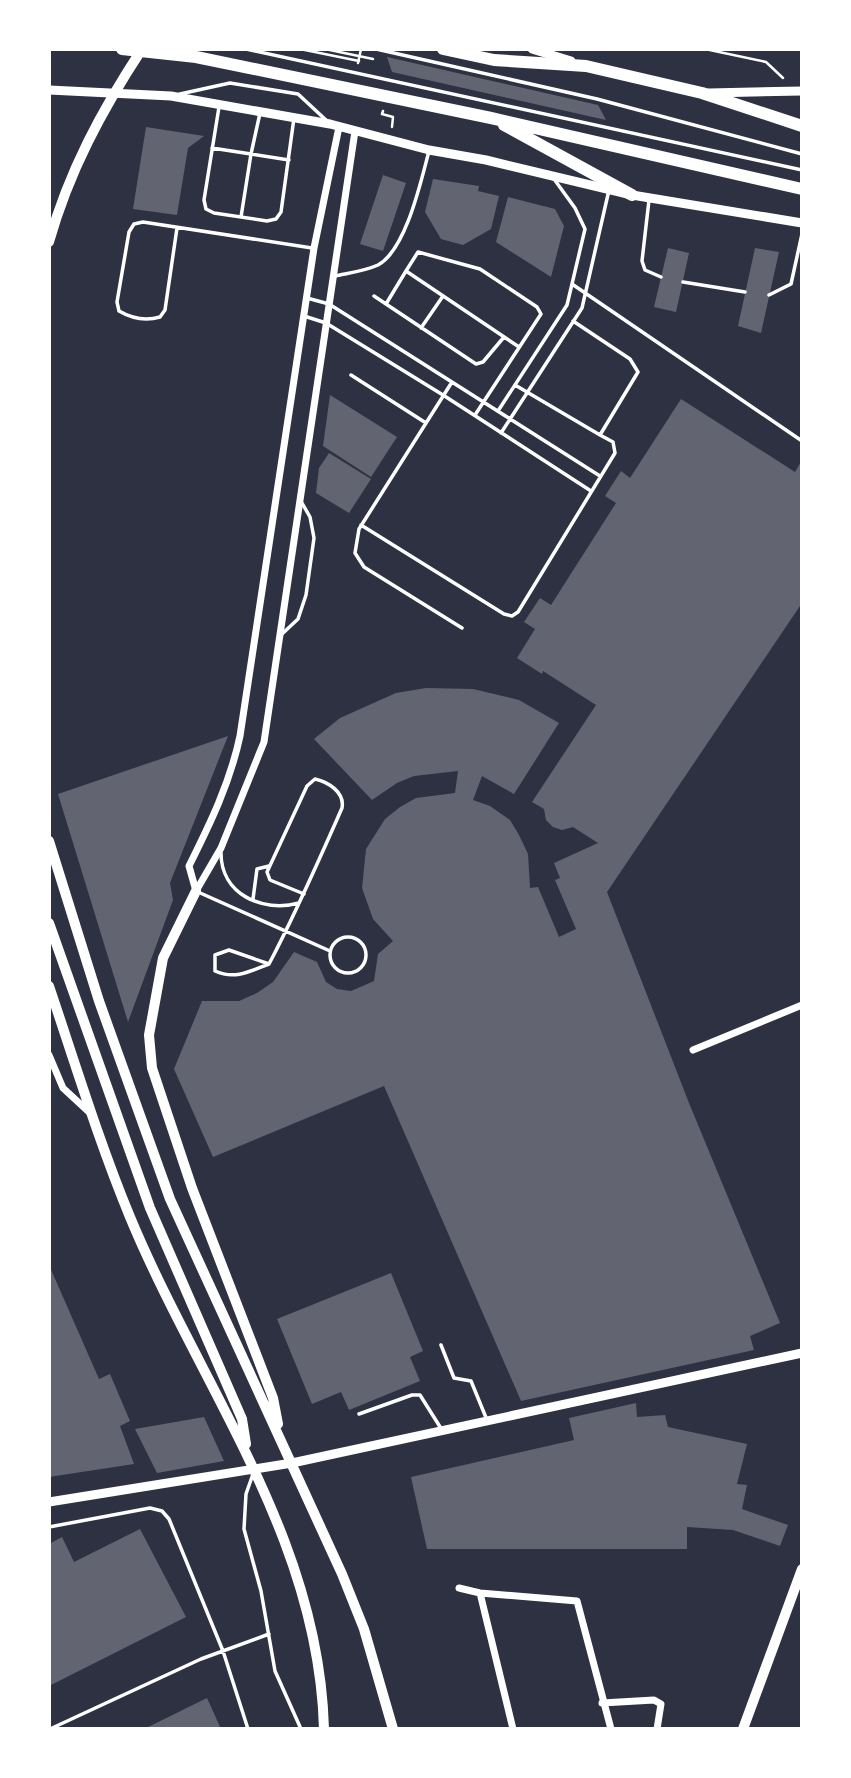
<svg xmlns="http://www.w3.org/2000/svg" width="851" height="1778" viewBox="0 0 851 1778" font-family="'Nunito Sans',sans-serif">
	<rect width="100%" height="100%" fill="#2d3142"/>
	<path fill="#626471" d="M387,57L598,105L606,120L392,72Z
		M146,127L204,136L188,148L177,215L133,209Z
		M383,175L406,183L383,251L360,244Z
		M433,179L479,186L478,191L499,196L491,229L463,245L441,239L425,212Z
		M508,197L555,209L564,226L551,277L496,242Z
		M668,248L689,253L676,312L654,307Z
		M755,248L779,252L761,333L738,326Z
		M330,395L397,437L371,477L323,446Z
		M681,399L795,472L802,460V603L607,892L689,1103L780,1323L750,1336L754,1350L521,1401L384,1086L213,1157L174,1069L202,1001H239L257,993L273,982L294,952L317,962L326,982L337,989L351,991L374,981L378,954L393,941L373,919L362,888L366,849L385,819L400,807L416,798L455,793L458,771L414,776L397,783L372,800L314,739L340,718L396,693L426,688L473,689L519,700L559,723L514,794L482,776L473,800L490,806L510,820L519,835L528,854L530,888L538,887L559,937L576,929L555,880L560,878L554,863L598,843L573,827L562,830L553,827L546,820L544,809L532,802L596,705L543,671L542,674L517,658L535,629L524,622L540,598L551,605L616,503L605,496L621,471L630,478Z
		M329,453L371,479L349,513L316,493L319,468Z
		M228,736L170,883L173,900L128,1022L58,794Z
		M49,1265L99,1379L110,1374L130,1421L120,1426L134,1464L49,1477Z
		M391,1273L423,1351L410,1357L420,1381L349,1410L341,1392L312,1404L277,1319Z
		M636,1403L637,1417L665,1415L668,1427L747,1444L737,1484L747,1485L742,1509L788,1525L780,1546L733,1530L687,1527V1549H427L411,1477L574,1440L569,1418Z
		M204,1417L224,1461L157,1473L135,1429Z
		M140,1529L186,1617L49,1686V1544L62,1537L74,1562Z
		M207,1698L221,1729H144Z"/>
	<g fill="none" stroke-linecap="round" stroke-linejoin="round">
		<path stroke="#fff" stroke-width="2.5" d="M300,49L359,61
			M325,49L373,59
			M705,49L766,62L783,78
			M358,63L361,49
			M383,111L382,114L393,117L392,127"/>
		<path stroke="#fff" stroke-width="3.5" d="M246,49L802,170
			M376,49L597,99L802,154
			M180,94L230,83L298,94L327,121
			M219,107L204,200L206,209L214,213L267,221L276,219L281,212L294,118
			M212,148L251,154L260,113
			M649,200L642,261L645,270L661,277
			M241,217L251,154L289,160
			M177,228L165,310L160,317C146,321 131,318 119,311L117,302L129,232L134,224L143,222L312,248
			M335,276C349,273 365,271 378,265C406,250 421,181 429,151
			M683,282L745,292
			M572,284L802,441
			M769,295L791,284L802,234
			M374,296L476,364L483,362L504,337
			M307,298L329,304L600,476
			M386,304L406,271
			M304,316L326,323L443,395L591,491
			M421,328L443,296
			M351,375L426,423
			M452,382L359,529L355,553L364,567L462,628
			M515,385L600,435
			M498,411L567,305L572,284L585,229L575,208L554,179
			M475,415L541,314L537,307L480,269L418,252L406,271L519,347
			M501,433L582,308L609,190
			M361,525L504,614L512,616L518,612L615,453L613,442L600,435L638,372L630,359L573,321
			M282,634L298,619L306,595L314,538L310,517L302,503
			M221,853C221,894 262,913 299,903
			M198,892L330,951
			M253,899L257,869L269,866
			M330 955a18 18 0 1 1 36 0a18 18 0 1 1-36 0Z
			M269,964L229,950L215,955V971C235,980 251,971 269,964C296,913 319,860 342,808C345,792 328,782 315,779L307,786L267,872L270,880L304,894
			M441,1345L454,1378L471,1381L487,1420
			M359,1414L412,1395H420L442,1430
			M253,1474L246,1494L244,1529L261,1591L275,1671L301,1729
			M49,1527L150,1508L162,1511L169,1519L223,1651L248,1729
			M50,1729L201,1659L269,1634"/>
		<path stroke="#fff" stroke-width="7" d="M196,891L189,866C210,824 230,783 240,736L314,248L339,127
			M196,891L221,848L264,742L355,131
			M693,1050L802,1005
			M49,1055L63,1088L90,1113
			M459,1588L480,1593L577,1601L611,1729
			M480,1593L513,1729
			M602,1703L654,1700L661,1704L657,1729"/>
		<path stroke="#fff" stroke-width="9" d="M532,49L571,61
			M49,90L171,96L330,124L429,150L486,160L632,195L802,223
			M709,93L802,91
			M49,1502L292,1463L802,1353"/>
		<path stroke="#fff" stroke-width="10" d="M743,1729L802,1569"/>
		<path stroke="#fff" stroke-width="10" d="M49,242C69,171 102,110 142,49
			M49,841L99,1001L170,1199L342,1574L364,1629L393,1729
			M196,891L163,958L149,1035L152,1068L192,1188L273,1398L278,1424
			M49,923L150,1208L242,1419L246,1444
			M49,986C75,1063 99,1142 130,1217C201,1388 319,1537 324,1729"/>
		<path stroke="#fff" stroke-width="12" d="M122,49L196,57L491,118L802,189
			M443,49L494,60L586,66L702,93L802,126
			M504,125L632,195"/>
	</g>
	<rect width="851" height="1778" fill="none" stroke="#ffffff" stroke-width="102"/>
</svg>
